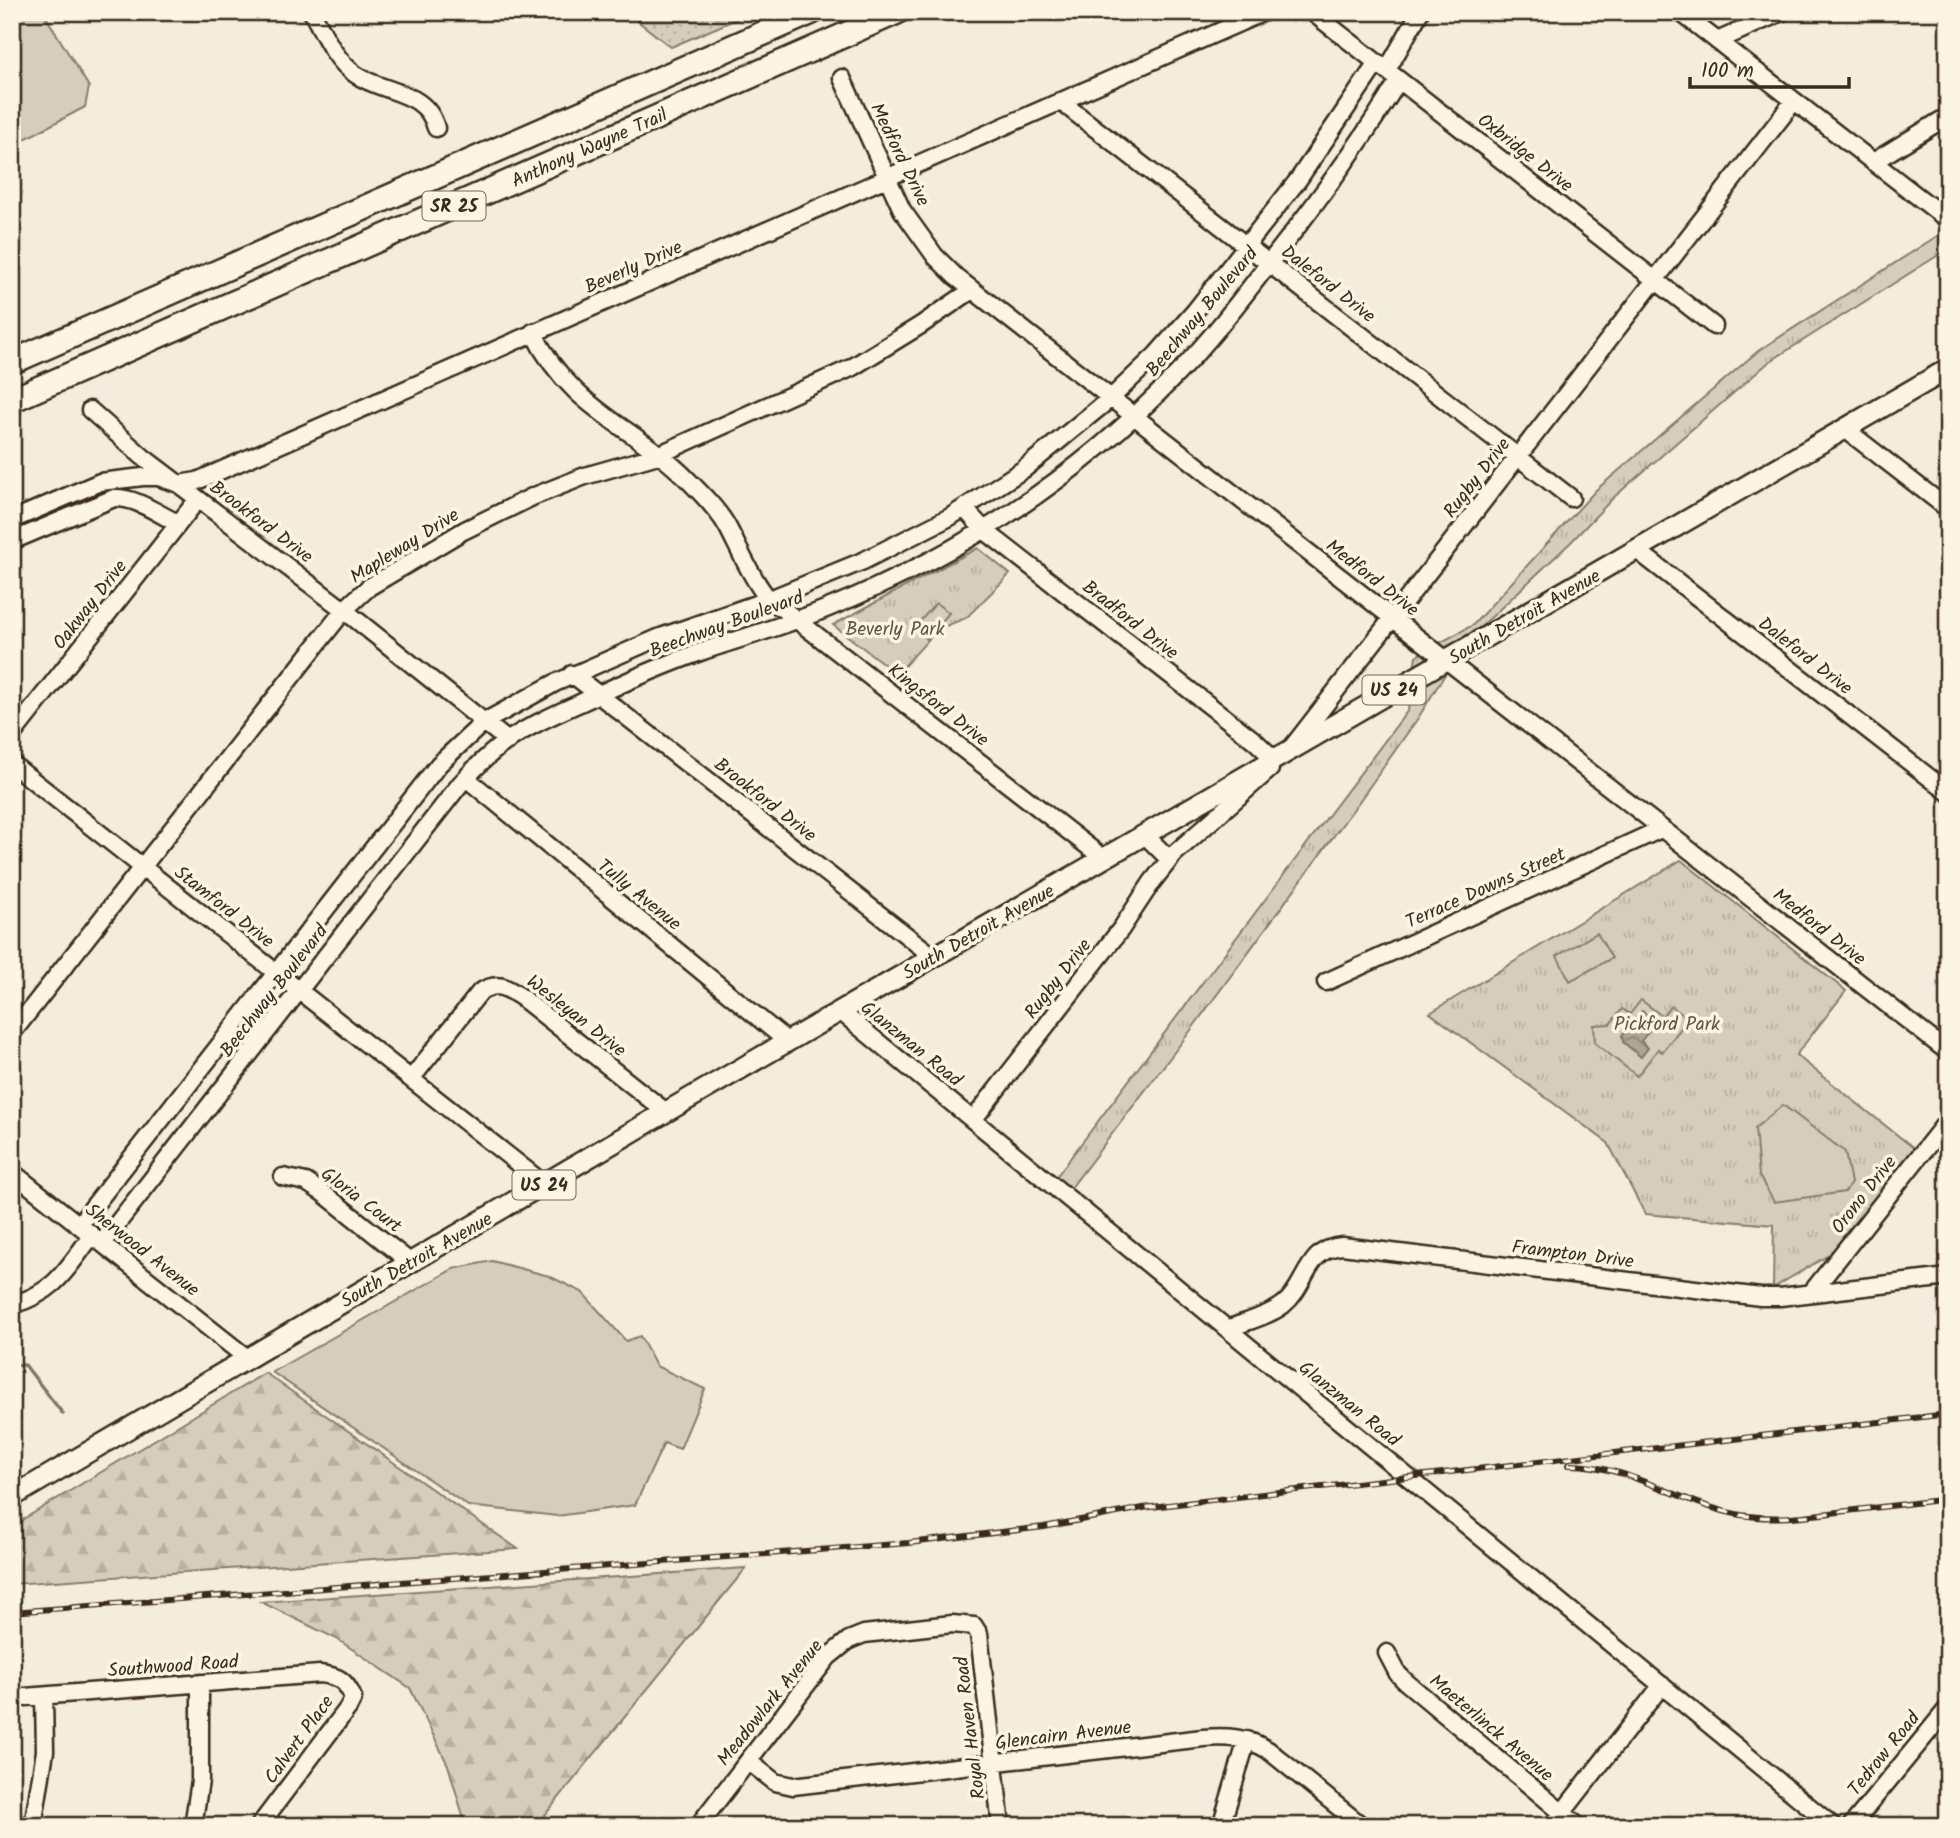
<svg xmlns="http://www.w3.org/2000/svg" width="1960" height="1838" viewBox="0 0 1960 1838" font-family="Kalam,sans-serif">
	<defs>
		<pattern id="grass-dots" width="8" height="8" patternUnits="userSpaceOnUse" patternTransform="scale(1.75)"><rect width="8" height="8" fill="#d6cdbd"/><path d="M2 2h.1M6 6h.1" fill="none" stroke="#b9b0a2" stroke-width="1.8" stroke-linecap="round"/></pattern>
		<pattern id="forest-firs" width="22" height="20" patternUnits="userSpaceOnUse" patternTransform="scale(1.75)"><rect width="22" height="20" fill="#d6cdbd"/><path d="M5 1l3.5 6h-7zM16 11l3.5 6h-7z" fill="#b9b0a2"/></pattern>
		<pattern id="park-tufts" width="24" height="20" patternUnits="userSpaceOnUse" patternTransform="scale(1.75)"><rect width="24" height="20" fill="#d6cdbd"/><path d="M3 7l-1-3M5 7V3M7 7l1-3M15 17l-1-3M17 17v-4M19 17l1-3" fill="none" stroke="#b9b0a2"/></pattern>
		<pattern id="water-waves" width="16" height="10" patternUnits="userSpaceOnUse" patternTransform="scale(1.75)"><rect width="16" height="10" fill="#b0a596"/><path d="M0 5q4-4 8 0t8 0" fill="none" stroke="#90877a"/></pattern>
	</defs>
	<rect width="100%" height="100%" fill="#f4eddd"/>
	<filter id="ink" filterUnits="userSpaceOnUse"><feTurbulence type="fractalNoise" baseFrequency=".0143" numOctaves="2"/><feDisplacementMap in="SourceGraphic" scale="14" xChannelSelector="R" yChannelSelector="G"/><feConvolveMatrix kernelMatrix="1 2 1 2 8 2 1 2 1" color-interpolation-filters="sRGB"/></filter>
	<g filter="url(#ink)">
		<path fill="url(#grass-dots)" stroke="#887c6e" stroke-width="2" d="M626,12H753L671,47Z"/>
		<path fill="url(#forest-firs)" stroke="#887c6e" stroke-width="2" d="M265,1373L518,1549L12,1584V1526Z
			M746,1568L536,1826H466L448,1765L410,1688L337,1639L261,1602Z"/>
		<path fill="url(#park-tufts)" stroke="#887c6e" stroke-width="2" d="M1948,229V249L1769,362L1613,498L1570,543L1465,642L1418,718L1358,803L1188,1034L1070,1189L1056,1177L1408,710L1416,656L1473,625L1596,490L1758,351Z
			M978,548L1010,574L966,618L938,629L897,674L833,625Z
			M1681,860L1846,991L1796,1055L1915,1149L1832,1253L1773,1288L1774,1225L1645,1214L1608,1143L1430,1013Z"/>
		<path fill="#d6cdbd" stroke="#887c6e" stroke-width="2" d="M12,12H43L89,87L85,107L21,141L12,143Z
			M936,603L949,613L927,639L914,628Z
			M1597,933L1612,958L1570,981L1557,956Z
			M1641,1000L1662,1016L1671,1006L1686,1017L1685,1023L1662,1052L1658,1049L1637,1076L1595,1043L1594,1025L1610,1024L1622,1009L1630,1014Z
			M1783,1105L1845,1152L1851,1183L1845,1192L1774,1202L1759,1176L1755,1128Z
			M492,1261L549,1276L582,1292L626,1341L640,1336L656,1366L705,1389L680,1449L664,1443L635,1505L557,1516L468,1506L272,1372L453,1269Z"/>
		<path fill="url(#water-waves)" stroke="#817466" stroke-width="2" d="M1642,1011L1656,1022L1641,1041L1648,1048L1641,1057L1623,1042L1622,1035Z"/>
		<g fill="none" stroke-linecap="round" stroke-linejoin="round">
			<path stroke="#817466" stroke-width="3.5" d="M12,1365H25L63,1414"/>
			<g stroke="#3b2a1e" stroke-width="21">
				<path id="minor" d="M312,12C324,34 334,59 355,74C383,94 426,89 436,128
					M1312,12L1714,326
					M1680,12L1948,220
					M1717,41L1782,12
					M1387,70L1420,12
					M842,78L902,210L935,256L956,277L1948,1052
					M1060,101L1571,498
					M1873,162L1948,116
					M533,332C571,411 634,425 689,481C702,494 718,510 727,526C740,550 749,574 766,596L1103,858
					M90,410L143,457L344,610L508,741
					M1845,429L1948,509
					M964,508L984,530L1255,741L1274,759
					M12,520L100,482L143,477H158L179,484L197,481L1264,12
					M12,541L114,498C137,497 157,514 178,523
					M1638,551L1948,792
					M572,674L934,957
					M12,735L198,499
					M1293,746L1794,101
					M12,764L544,1184
					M466,778L788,1042
					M1144,834L1170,860
					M1326,982L1661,829
					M840,1011L1833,1826
					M12,1033L344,610L369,587L463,531L532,497L585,476L658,455L851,368L921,325L972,290
					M411,1079L480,992C497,981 506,987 521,997L666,1112
					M973,1120L1121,929L1152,882L1174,854L1270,769
					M12,1172L247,1358
					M283,1177L306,1182L323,1193L411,1263
					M79,1225L439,764L484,722L555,683L658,638L770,599L863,561L950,517L1024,469L1111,398L1156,355L1195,311L1298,180L1377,63
					M102,1243L461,783C473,770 486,757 500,746C524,728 553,715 580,703C620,684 661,666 703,651C745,637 787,625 828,608C959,555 1079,477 1177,374C1214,336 1245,294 1277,253C1321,197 1362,141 1399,80
					M1811,1293L1948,1120
					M12,1305C56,1292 66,1270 92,1235
					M1228,1329C1246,1321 1267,1317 1283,1305C1308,1285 1305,1249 1342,1246L1761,1297H1780L1948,1277
					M1387,1653L1398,1674L1406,1682L1578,1826
					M12,1698L320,1674C338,1676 346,1680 353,1698L348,1708L259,1826
					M748,1761L775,1782L793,1786L1203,1738C1227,1736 1247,1737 1268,1750L1362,1826
					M33,1826L45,1751L44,1696
					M193,1826L200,1781V1684
					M698,1826L828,1657L849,1640L864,1634L952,1624L974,1626L979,1634L1001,1826
					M1221,1826L1247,1740
					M1552,1826L1662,1685
					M1851,1826L1948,1708"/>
			</g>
			<g stroke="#3b2a1e" stroke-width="24">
				<path id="major" d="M12,1497L666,1112L1948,369"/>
			</g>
			<g stroke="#3b2a1e" stroke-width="28">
				<path id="highway" d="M12,362L812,12
					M12,400L897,12"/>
			</g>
			<use href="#minor" stroke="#fcf5e5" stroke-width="16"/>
			<use href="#major" stroke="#fcf5e5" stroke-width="19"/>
			<use href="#highway" stroke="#fcf5e5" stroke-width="23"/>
			<g stroke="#3b2a1e" stroke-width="6">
				<path id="rail" d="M1568,1465C1629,1464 1682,1505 1741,1515C1777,1521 1812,1515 1847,1511C1881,1507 1914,1503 1948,1499
					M12,1612L909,1543L1044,1527L1143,1508L1948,1414"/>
			</g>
			<use href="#rail" stroke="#fcf5e5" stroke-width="3.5" stroke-dasharray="10" stroke-linecap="butt"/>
		</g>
	</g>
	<g text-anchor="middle" stroke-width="7" stroke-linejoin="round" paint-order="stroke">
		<g fill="#fcf5e5" stroke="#75675a" stroke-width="2">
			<rect x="422.5" y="191.5" width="63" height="29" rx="5"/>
			<rect x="1362.5" y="675.5" width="63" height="29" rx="5"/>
			<rect x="512.5" y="1170.5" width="63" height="29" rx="5"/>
		</g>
		<g font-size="18" font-weight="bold" fill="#3b2a1e">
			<text x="454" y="212">SR 25</text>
			<text x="1394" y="696">US 24</text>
			<text x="544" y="1191">US 24</text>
		</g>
		<g font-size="19" fill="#3b2a1e" stroke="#fcf5e5">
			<text transform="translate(589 147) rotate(-24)" y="7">Anthony Wayne Trail</text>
			<text transform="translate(1526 152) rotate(38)" y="7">Oxbridge Drive</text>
			<text transform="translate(901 154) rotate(64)" y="7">Medford Drive</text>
			<text transform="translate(633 266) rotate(-24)" y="7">Beverly Drive</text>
			<text transform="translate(1329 283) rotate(38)" y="7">Daleford Drive</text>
			<text transform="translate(1201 311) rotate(-50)" y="7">Beechway Boulevard</text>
			<text transform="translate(1476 477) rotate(-52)" y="7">Rugby Drive</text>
			<text transform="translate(262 521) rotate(37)" y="7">Brookford Drive</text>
			<text transform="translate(404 545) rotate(-32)" y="7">Mapleway Drive</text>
			<text transform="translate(1373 577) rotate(38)" y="7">Medford Drive</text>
			<text transform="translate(89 604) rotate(-52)" y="7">Oakway Drive</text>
			<text transform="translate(1524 616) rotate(-30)" y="7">South Detroit Avenue</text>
			<text transform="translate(1131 619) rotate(38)" y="7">Bradford Drive</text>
			<text transform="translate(726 623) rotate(-20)" y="7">Beechway Boulevard</text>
			<text transform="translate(1806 655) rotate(38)" y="7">Daleford Drive</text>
			<text transform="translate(939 704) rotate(38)" y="7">Kingsford Drive</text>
			<text transform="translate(766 799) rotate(38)" y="7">Brookford Drive</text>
			<text transform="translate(1485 887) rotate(-24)" y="7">Terrace Downs Street</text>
			<text transform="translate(640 894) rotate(39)" y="7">Tully Avenue</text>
			<text transform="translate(225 906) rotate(38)" y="7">Stamford Drive</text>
			<text transform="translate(1820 926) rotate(38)" y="7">Medford Drive</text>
			<text transform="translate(978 931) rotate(-30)" y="7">South Detroit Avenue</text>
			<text transform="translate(1057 978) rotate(-52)" y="7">Rugby Drive</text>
			<text transform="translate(273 990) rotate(-52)" y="7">Beechway Boulevard</text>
			<text transform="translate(577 1015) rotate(38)" y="7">Wesleyan Drive</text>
			<text transform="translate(912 1043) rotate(39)" y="7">Glanzman Road</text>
			<text transform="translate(1863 1194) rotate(-52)" y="7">Orono Drive</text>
			<text transform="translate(362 1199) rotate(37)" y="7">Gloria Court</text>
			<text transform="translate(143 1249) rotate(38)" y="7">Sherwood Avenue</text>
			<text transform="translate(1573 1253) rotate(7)" y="7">Frampton Drive</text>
			<text transform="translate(416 1259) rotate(-30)" y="7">South Detroit Avenue</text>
			<text transform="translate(1350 1403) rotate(39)" y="7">Glanzman Road</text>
			<text transform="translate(173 1665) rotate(-4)" y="7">Southwood Road</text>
			<text transform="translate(769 1702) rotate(-51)" y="7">Meadowlark Avenue</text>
			<text transform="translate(1492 1727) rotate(40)" y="7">Maeterlinck Avenue</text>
			<text transform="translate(969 1728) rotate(-97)" y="7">Royal Haven Road</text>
			<text transform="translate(1063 1734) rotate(-7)" y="7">Glencairn Avenue</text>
			<text transform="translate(298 1739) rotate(-54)" y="7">Calvert Place</text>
			<text transform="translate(1883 1753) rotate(-51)" y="7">Tedrow Road</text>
		</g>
		<g font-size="19" fill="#625346" stroke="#fcf5e5">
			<text x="895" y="635">Beverly Park</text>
			<text x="1667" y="1030">Pickford Park</text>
		</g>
	</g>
	<rect width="1960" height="1838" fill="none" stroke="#fcf5e5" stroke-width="42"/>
	<rect x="21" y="21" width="1918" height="1796" fill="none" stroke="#3b2a1e" stroke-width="2.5" filter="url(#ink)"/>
	<path d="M1690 77v10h159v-10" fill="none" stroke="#3b2a1e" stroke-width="3.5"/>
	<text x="1701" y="77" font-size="21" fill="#3b2a1e" stroke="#fcf5e5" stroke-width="5" paint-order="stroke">100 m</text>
</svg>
